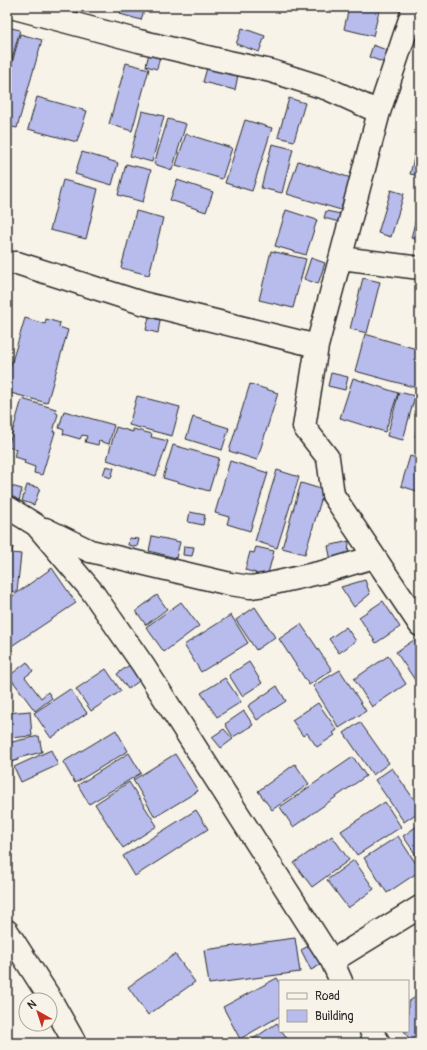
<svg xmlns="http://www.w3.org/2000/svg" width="427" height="1050" viewBox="0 0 427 1050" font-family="Pangolin,sans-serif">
	<rect width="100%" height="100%" fill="#f7f3e8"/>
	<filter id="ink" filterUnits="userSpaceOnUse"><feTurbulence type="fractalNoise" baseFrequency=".025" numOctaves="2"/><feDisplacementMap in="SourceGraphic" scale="8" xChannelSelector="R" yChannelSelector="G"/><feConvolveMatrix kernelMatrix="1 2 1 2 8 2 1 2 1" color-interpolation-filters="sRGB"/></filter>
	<g filter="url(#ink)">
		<path fill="#b7bced" stroke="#2b2b2b" d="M122,7H145L141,20L120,14Z
			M267,7H281L280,10Z
			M349,7H380L373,36L344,29Z
			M7,27L20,30L7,76Z
			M242,28L265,36L259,52L236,44Z
			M20,34L42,40L17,128L7,126V81Z
			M373,45L389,51L385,63L369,57Z
			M149,53L160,56L157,69L146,66Z
			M126,63L149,69L132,131L109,124Z
			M207,68L238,75L235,90L203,82Z
			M37,97L87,111L77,142L28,129Z
			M289,98L305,103L294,141L278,137Z
			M142,111L164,116L152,162L130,156Z
			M168,119L186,124L172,170L154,164Z
			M245,120L272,128L252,191L225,183Z
			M7,129L11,130L7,144Z
			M186,134L232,148L222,179L176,165Z
			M420,134V176L410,174Z
			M272,144L293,149L282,193L261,188Z
			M82,152L118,163L112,185L75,174Z
			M298,161L351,178L341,210L287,194Z
			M126,164L151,170L143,202L118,195Z
			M63,180L98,189L86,239L50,230Z
			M177,180L213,192L206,212L170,200Z
			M391,190L404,194L391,237L378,233Z
			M419,207L420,208V240L411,238Z
			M286,210L317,220L306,255L275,246Z
			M136,211L163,218L149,275L121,268Z
			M326,211L341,214L339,222L324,218Z
			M271,251L306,259L293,308L259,300Z
			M311,258L325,263L318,284L304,279Z
			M363,278L380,282L367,333L350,329Z
			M149,317L160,320L158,333L146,330Z
			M25,318L45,324L46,319L60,323L59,327L68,330L47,403L7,392V378Z
			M365,334L420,350V377L417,388L355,371Z
			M331,373L348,377L345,390L328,386Z
			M353,378L398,393L385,432L340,418Z
			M250,384L278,393L257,460L229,451Z
			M399,392L415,396L403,440L387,436Z
			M137,396L180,407L172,436L129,425Z
			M22,399L56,409L55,412L58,414L53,432H55L42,475L34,473L35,467L24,463L25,460L14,457L16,449L8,447Z
			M64,411L114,425L109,444L99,441L98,445L85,442L87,436L82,435L80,439L63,434L64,430L59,428Z
			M420,411V438L415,437Z
			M193,417L229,428L222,450L186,439Z
			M116,427L133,432V429L152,434L151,437L168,441L156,476L107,460Z
			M173,445L219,458L209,491L163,478Z
			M410,456L420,459V492L401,486Z
			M230,461L268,473L250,531L227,524L229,517L215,513Z
			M106,466L114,468L111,478L103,475Z
			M277,470L299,477L277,548L255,541Z
			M301,483L324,490L305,554L282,548Z
			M27,485L40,488L34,505L22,501Z
			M11,486L22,489L19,501L8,499Z
			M190,512L205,515L203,525L188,522Z
			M152,536L180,542L176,558L149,551Z
			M129,538L139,539L137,547L128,545Z
			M349,541L348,556L331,561L328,546Z
			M7,546L13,547L12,553L21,554L17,592L7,591Z
			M184,546L194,547L192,556L183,555Z
			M256,547L274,551L266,581L254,579L256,573L245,570L250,552L254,553Z
			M52,568L76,603L7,649V600Z
			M365,580L370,594L354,607L341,587Z
			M157,595L167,609L146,625L136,611Z
			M383,601L400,627L376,643L359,617Z
			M181,602L199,626L164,652L146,627Z
			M255,607L275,637L256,650L236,620Z
			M231,615L248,643L201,672L184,645Z
			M301,624L332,670L309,685L279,639Z
			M346,627L356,641L339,653L329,639Z
			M414,640L420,650V681L417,683L396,652Z
			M388,656L406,684L372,707L354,679Z
			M27,662L33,671L25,677L41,698L48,692L52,698L35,711L9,676Z
			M249,662L262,683L242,696L229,675Z
			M131,664L142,679L128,689L117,674Z
			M106,669L121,691L91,711L76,689Z
			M340,670L366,711L339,728L313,686Z
			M225,678L241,702L217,717L201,693Z
			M277,686L286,701L257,720L248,706Z
			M70,689L87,713L51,738L34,713Z
			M318,703L337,730L333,733L335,735L317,747L307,733L303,736L292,720Z
			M30,711L32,736L9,738L7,713Z
			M244,711L253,725L233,737L225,724Z
			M360,722L389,763L373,775L344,733Z
			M224,729L233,739L221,748L212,737Z
			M116,730L128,751L75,783L63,762Z
			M39,736L42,752L18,758V760L7,763V743Z
			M51,750L58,765L21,782L14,767Z
			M129,753L141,773L89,804L78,785Z
			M175,754L198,791L155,817L133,780Z
			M353,757L366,776L293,827L280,807Z
			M295,764L309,784L272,810L258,791Z
			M392,768L420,808V811L404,822L375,780Z
			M129,782L157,826L123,848L95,804Z
			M385,802L401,827L357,855L341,831Z
			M196,810L208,829L135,876L123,856Z
			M420,824V861L403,836Z
			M332,836L349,860L312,887L294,863Z
			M398,836L420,870V871L387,893L364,858Z
			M354,860L374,889L348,908L327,880Z
			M295,938L300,972L209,984L204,950Z
			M7,942L20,957L7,968Z
			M314,943L324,963L311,970L301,950Z
			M175,954L195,982L148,1015L128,987Z
			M277,978L280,983V1016L240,1039L223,1007Z
			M420,994V1042L412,1043L404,1031H408V1002Z
			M277,1023L280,1028V1031H282L290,1043H247Z"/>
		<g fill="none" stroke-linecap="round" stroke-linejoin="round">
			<g stroke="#2b2b2b" stroke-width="25">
				<path id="minor" d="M11,7L139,41L224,61L271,71L328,89L379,112
					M414,7L379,112L317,346L304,427L328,458L333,495L420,625
					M341,258L420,268
					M7,263H17L142,303L317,346
					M7,507L36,525L91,590L143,665L332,961L341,981
					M45,529L90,551L230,584L250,587L265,585L323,572L374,557
					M7,931L48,995L75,1043
					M332,961L420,907
					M371,1031L379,1043"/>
			</g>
			<use href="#minor" stroke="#f7f3e8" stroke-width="22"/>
		</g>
	</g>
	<rect width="427" height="1050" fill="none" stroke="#f7f3e8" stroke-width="24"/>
	<rect x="12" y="12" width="403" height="1026" fill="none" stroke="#2b2b2b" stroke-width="1.5" filter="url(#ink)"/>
	<rect x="279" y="980" width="130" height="52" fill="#f7f3e8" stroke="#a5a39c"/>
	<rect x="287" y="993" width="20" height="6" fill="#f7f3e8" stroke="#a5a39c"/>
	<text x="315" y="1000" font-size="12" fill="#2b2b2b">Road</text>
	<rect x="287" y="1010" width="20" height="12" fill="#b7bced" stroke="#a5a39c"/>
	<text x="315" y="1020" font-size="12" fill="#2b2b2b">Building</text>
	<g transform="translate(38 1012) rotate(321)"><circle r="19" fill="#f7f3e8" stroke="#a5a39c"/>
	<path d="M0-3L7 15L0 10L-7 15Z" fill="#c8321e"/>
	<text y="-6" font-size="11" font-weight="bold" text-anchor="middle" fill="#2b2b2b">N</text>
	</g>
</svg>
